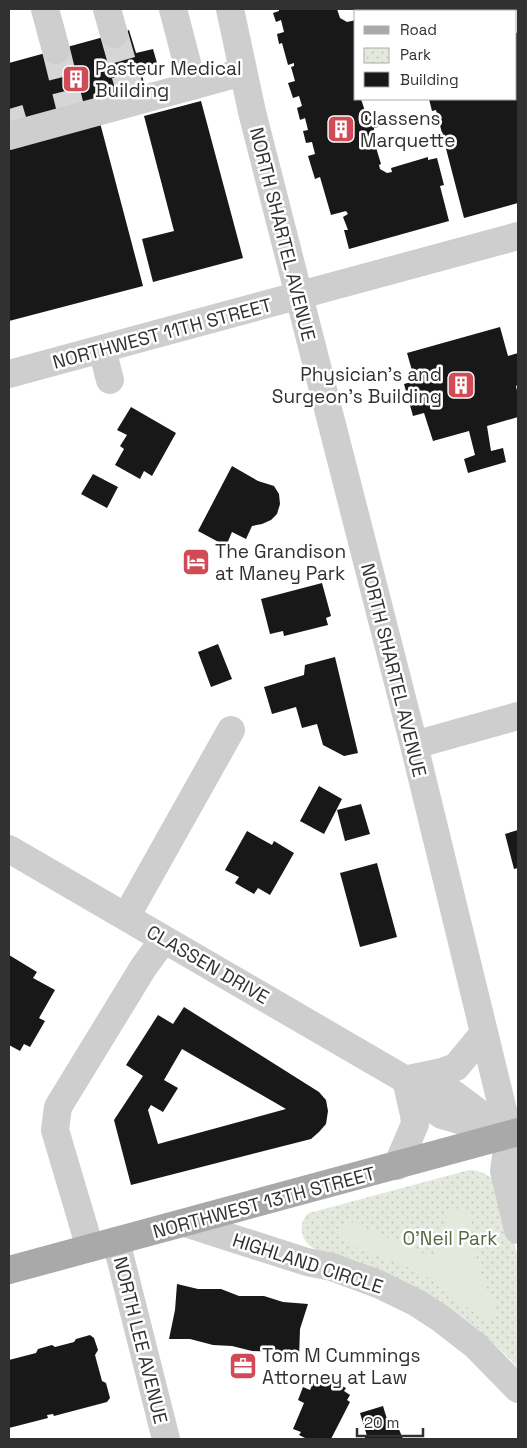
<svg xmlns="http://www.w3.org/2000/svg" width="527" height="1448" viewBox="0 0 527 1448" font-family="'Space Grotesk',sans-serif">
	<defs>
		<pattern id="park-dots" width="8" height="8" patternUnits="userSpaceOnUse" patternTransform="scale(1.25)"><rect width="8" height="8" fill="#e4e9de"/><path d="M2 2h.1M6 6h.1" fill="none" stroke="#c4c8bf" stroke-width="1.8" stroke-linecap="round"/></pattern>
	</defs>
	<rect width="100%" height="100%" fill="#fff"/>
	<path fill="url(#park-dots)" d="M469,1170C485,1171 494,1177 501,1191L518,1257V1368C482,1327 422,1287 371,1267C363,1263 354,1260 346,1257C335,1254 318,1253 310,1246C299,1236 299,1221 309,1213Z"/>
	<path fill="#e4e9de" d="M452,1210H462L469,1214L472,1224L471,1234L480,1273L496,1308V1316L492,1321L484,1320L420,1272L346,1243L340,1235L343,1226L352,1222L425,1254H433C443,1240 440,1223 452,1210Z"/>
	<path fill="#181818" fill-rule="evenodd" d="M279,9H337L340,18L347,22L356,20V99H361L366,114H369L370,117L375,115L378,127L374,128V130L371,131L381,164L379,165L380,169L387,173L392,172L391,168L428,157V160L437,158L444,185L440,186L449,221L349,249L344,230H348L343,217L348,214L346,211L331,215L320,177L315,179L308,156L315,154L312,142L306,143L303,131L308,130L305,118L300,120L297,108L302,106L299,96L293,98L288,83L295,81L291,67L294,66V63L288,65L282,43L279,44L277,34L284,32L281,20L276,22L273,13L279,11Z
		M397,9H482L483,11H390Z
		M129,30L136,53L153,49L157,63L140,68L146,90L9,128V63Z
		M518,32V203L464,218L436,110L432,111L429,99H516V33Z
		M201,101L243,258L153,282L142,239L174,231L144,116Z
		M99,119L143,286L9,321V143Z
		M500,327L508,356L518,353V385L516,386L518,395V417L487,426L491,451L503,448L506,462L468,473L464,459L475,455L469,431L433,441L424,413L413,416L404,384L415,381L407,353Z
		M131,407L176,433L152,476L144,471L140,479L115,465L124,449L120,446L127,435L117,430Z
		M232,466L258,481L274,486L279,494L280,504L277,514L271,520L262,524L252,526L246,539L232,532L226,546L198,531Z
		M93,474L118,487L107,508L81,494Z
		M322,583L331,616L326,618L328,625L284,636L283,631L270,634L261,599Z
		M218,644L232,679L211,687L198,652Z
		M335,657L358,753L344,756L323,745L317,724L302,728L296,707L272,714L264,687L304,675L305,665Z
		M319,786L342,799L324,834L300,821Z
		M361,804L370,834L345,841L337,810Z
		M518,830V868L514,869L505,834Z
		M247,831L272,845L274,841L294,853L270,895L258,888L254,894L235,883L239,877L225,870Z
		M377,863L397,937L360,947L340,873Z
		M9,955L37,972L33,978L55,990L39,1018L45,1021L30,1047L24,1044L20,1051L9,1045Z
		M184,1007L319,1092L326,1100L328,1111L326,1124L319,1132L311,1139L131,1185L114,1120L143,1076L126,1065L158,1015L173,1024ZM182,1049L286,1109L158,1144L148,1110L151,1105L163,1112L178,1088L164,1080Z
		M177,1284L198,1289H221L239,1296H264L283,1302L308,1304L300,1329L299,1358L275,1352L252,1351L232,1346L213,1345L190,1339H169L175,1310Z
		M90,1335L94,1338L98,1350L95,1355L102,1381L106,1383L110,1398L107,1402L54,1416L53,1414L47,1415L48,1418L9,1428V1360L36,1353L38,1349L52,1345L55,1347L74,1342L76,1339Z
		M326,1378L346,1388L344,1391L350,1395L347,1400L350,1402L331,1439H307L299,1435L301,1432L293,1429L304,1403L298,1400L303,1387L310,1390L313,1383L317,1384L320,1379L324,1381Z
		M383,1406L390,1429L398,1427L403,1439H365V1437L367,1436L360,1413Z"/>
	<g fill="none" stroke-linecap="round" stroke-linejoin="round">
		<path stroke="#d6d6d6" stroke-width="28" stroke-dasharray="28 14" stroke-linecap="butt" d="M114,34L131,94
			M56,50L71,111
			M9,109L14,126"/>
		<path stroke="#cecece" stroke-width="28" d="M45,9L56,50
			M107,9L114,34
			M173,9L193,86
			M230,9L252,112L414,745L509,1135L504,1171L518,1230
			M9,136L239,73
			M102,349L110,380
			M9,374L518,236
			M414,745L518,716
			M9,849L406,1080L432,1082L455,1095L515,1140
			M126,917L231,730
			M413,1078L442,1072L456,1067L484,1033
			M406,1080L422,1102L442,1115L490,1129
			M397,1166L415,1124L414,1115L407,1084
			M185,1223L307,1262L332,1267L378,1284L417,1303L440,1318L476,1346L518,1389
			M116,1241L166,1439
			M90,1248L55,1130L58,1107L143,968L164,939"/>
		<path stroke="#a9a9a9" stroke-width="28" d="M9,1270L518,1132"/>
	</g>
	<defs>
		<g id="building-square" transform="scale(1.4375)"><rect x="-9" y="-9" width="18" height="18" rx="4" fill="#d04b55" stroke="#fff"/><path d="M-4-6H4V6H1V3H-1V6H-4ZM-2.5-4.3h1.7v1.8h-1.7ZM.8-4.3h1.7v1.8H.8ZM-2.5-1h1.7V.8h-1.7ZM.8-1h1.7V.8H.8Z" fill="#fff"/></g>
		<g id="hotel-square" transform="scale(1.4375)"><rect x="-9" y="-9" width="18" height="18" rx="4" fill="#d04b55" stroke="#fff"/><path d="M-6-4.5h1.5V1H6V5H4.5V3h-9V5H-6ZM-4 0a1.8 1.8 0 1 1 3.6 0ZM.5 0V-2.5h3Q6-2.5 6 0Z" fill="#fff"/></g>
		<g id="office-square" transform="scale(1.4375)"><rect x="-9" y="-9" width="18" height="18" rx="4" fill="#d04b55" stroke="#fff"/><path d="M-6-3h4V-5.5h4V-3h4V5H-6ZM-1-4.5V-3h2v-1.5ZM-6 0V1H6V0Z" fill="#fff"/></g>
	</defs>
	<g fill-rule="evenodd">
		<use href="#building-square" x="76" y="79"/>
		<use href="#building-square" x="341" y="129"/>
		<use href="#building-square" x="461" y="385"/>
		<use href="#hotel-square" x="196" y="562"/>
		<use href="#office-square" x="243" y="1366"/>
	</g>
	<g text-anchor="middle" stroke-width="5" stroke-linejoin="round" paint-order="stroke">
		<g font-size="19" fill="#313131" stroke="#fff" text-anchor="start">
			<text x="95" y="75">Pasteur Medical<tspan x="95" dy="22">Building</tspan></text>
			<text x="360" y="125">Classens<tspan x="360" dy="22">Marquette</tspan></text>
			<text x="442" y="381" text-anchor="end">Physician's and<tspan x="442" dy="22">Surgeon's Building</tspan></text>
			<text x="215" y="558">The Grandison<tspan x="215" dy="22">at Maney Park</tspan></text>
			<text x="262" y="1362">Tom M Cummings<tspan x="262" dy="22">Attorney at Law</tspan></text>
		</g>
		<g font-size="19" fill="#313131" stroke="#fff">
			<text transform="translate(283 234) rotate(76)" y="7">NORTH SHARTEL AVENUE</text>
			<text transform="translate(162 333) rotate(-15)" y="7">NORTHWEST 11TH STREET</text>
			<text transform="translate(394 670) rotate(76)" y="7">NORTH SHARTEL AVENUE</text>
			<text transform="translate(208 964) rotate(30)" y="7">CLASSEN DRIVE</text>
			<text transform="translate(264 1202) rotate(-15)" y="7">NORTHWEST 13TH STREET</text>
			<text transform="translate(308 1263) rotate(18)" y="7">HIGHLAND CIRCLE</text>
			<text transform="translate(141 1340) rotate(76)" y="7">NORTH LEE AVENUE</text>
		</g>
		<g font-size="19" fill="#546844" stroke="#fff">
			<text x="450" y="1245">O'Neil Park</text>
		</g>
	</g>
	<rect width="527" height="1448" fill="none" stroke="#313131" stroke-width="20"/>
	<rect x="354" y="10" width="162" height="90" fill="#ffffff" stroke="#adadad"/>
	<rect x="364" y="26" width="25" height="8" fill="#a9a9a9" stroke="#adadad"/>
	<text x="400" y="35" font-size="15" fill="#313131">Road</text>
	<rect x="364" y="48" width="25" height="15" fill="url(#park-dots)" stroke="#adadad"/>
	<text x="400" y="60" font-size="15" fill="#313131">Park</text>
	<rect x="364" y="72" width="25" height="15" fill="#181818" stroke="#adadad"/>
	<text x="400" y="85" font-size="15" fill="#313131">Building</text>
	<path d="M357 1428v8h66v-8" fill="none" stroke="#313131" stroke-width="2.5"/>
	<text x="364" y="1428" font-size="15" fill="#313131" stroke="#ffffff" stroke-width="4" paint-order="stroke">20 m</text>
</svg>
